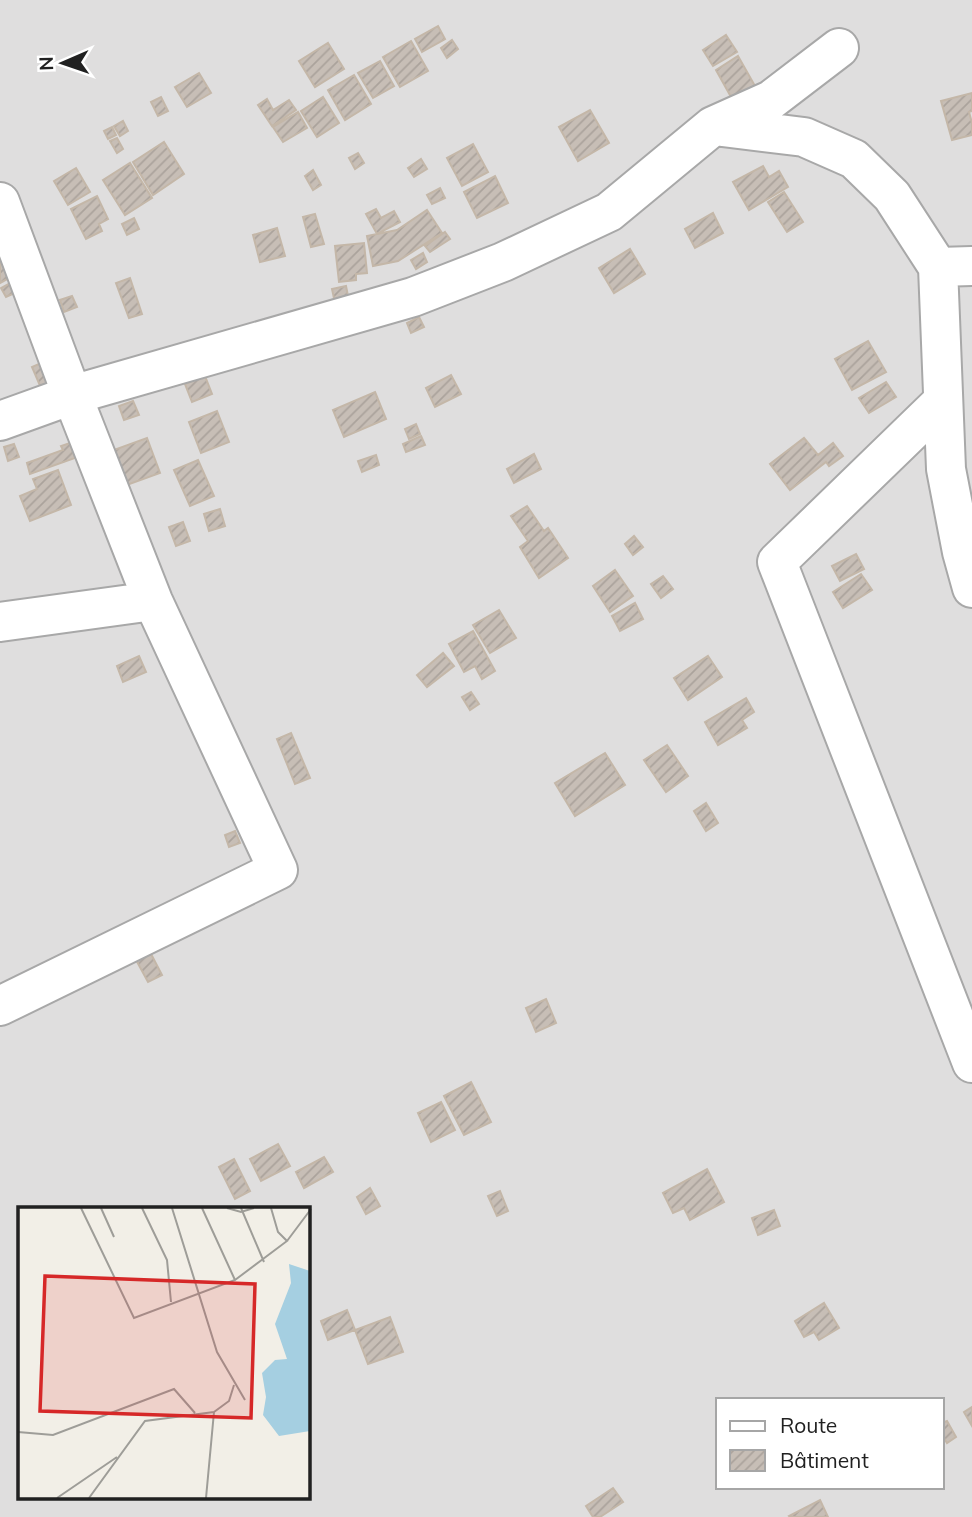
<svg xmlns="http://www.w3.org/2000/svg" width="972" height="1517" viewBox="0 0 972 1517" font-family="Mulish,sans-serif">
	<defs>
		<pattern id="building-hatch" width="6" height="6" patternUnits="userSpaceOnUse" patternTransform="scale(1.75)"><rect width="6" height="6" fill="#c7beb6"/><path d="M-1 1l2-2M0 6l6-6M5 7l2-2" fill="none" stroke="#aba39c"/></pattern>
	</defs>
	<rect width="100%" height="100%" fill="#f2efe7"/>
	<path fill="#dfdede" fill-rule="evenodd" d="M0,0H972V1517H0ZM19,1209H308V1498H19ZM718,1400H942V1487H718Z"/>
	<path fill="url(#building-hatch)" stroke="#c4b7a8" stroke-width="2" d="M438,26L445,39L422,52L415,39Z
		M726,35L737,52L713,66L703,50Z
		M452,40L458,49L447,58L441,48Z
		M411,41L428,71L400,87L383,57Z
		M328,43L344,69L315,87L299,61Z
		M738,56L759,93L736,106L716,70Z
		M380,61L394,86L373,98L358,73Z
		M199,73L211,93L187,107L175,87Z
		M354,75L371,104L345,120L328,90Z
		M972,93V111L969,112L972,123V135L952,140L941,101Z
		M161,97L168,111L158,116L151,102Z
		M323,97L339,123L317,137L301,111Z
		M267,99L273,110L289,100L296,110L272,126L258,105Z
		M590,110L609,143L578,161L559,127Z
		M298,112L307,128L283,142L273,127Z
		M123,121L128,131L120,136L114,126Z
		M112,127L116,135L108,139L104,131Z
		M117,138L123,149L117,153L110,141Z
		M164,142L184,174L153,195L133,162Z
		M473,144L488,172L462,186L447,158Z
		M358,153L364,163L355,169L349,158Z
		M421,159L427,169L414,177L408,168Z
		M130,163L152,198L125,215L103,180Z
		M763,166L769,177L779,171L788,187L749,210L733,182Z
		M76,168L90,192L68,205L54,181Z
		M313,170L321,185L313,190L305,176Z
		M495,176L508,203L477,218L464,192Z
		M440,188L445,198L432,204L427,195Z
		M784,192L803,222L787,232L768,202Z
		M97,196L108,219L99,224L102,231L86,239L71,209Z
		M376,209L381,218L394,211L400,222L377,234L366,214Z
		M427,210L442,233L398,261L373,266L367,236L397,230Z
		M713,213L723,233L695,248L685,229Z
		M315,214L324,244L311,247L303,217Z
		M134,218L139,229L127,235L122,224Z
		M277,228L285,256L260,262L253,235Z
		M445,232L450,239L430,252L425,246Z
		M364,243L367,273L356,274V280L339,282L335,246Z
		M630,249L645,274L614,293L599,268Z
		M423,253L427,262L416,269L411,260Z
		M0,260L9,278L0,283Z
		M130,278L142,314L129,318L116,283Z
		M12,282L17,292L6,297L1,288Z
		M346,286L349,301L335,303L332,289Z
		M72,296L77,307L64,312L60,300Z
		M419,317L424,327L411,333L407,323Z
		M868,341L886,372L852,390L835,359Z
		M48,360L57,382L41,388L32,367Z
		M451,375L461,394L435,407L426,388Z
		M205,376L212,394L192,402L185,384Z
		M886,382L896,397L869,413L859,398Z
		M375,392L386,419L344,437L333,410Z
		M133,401L139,415L124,420L119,406Z
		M217,411L229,442L201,453L189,422Z
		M416,424L420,434L409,439L405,429Z
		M421,436L425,445L406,452L403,444Z
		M147,438L160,473L124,486L111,451Z
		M804,438L818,455L833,443L843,456L829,466L826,462L790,490L770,464Z
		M70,443L75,458L30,474L27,463L63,450L61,446Z
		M14,444L19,457L8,461L4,447Z
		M534,454L541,469L514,483L507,469Z
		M376,455L379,465L362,472L358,461Z
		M198,460L214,496L190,506L174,470Z
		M58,470L71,505L30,521L20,496L37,489L33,479Z
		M527,506L544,531L548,528L568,558L539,578L520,547L528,541L511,516Z
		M220,509L225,526L209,531L204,514Z
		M183,522L190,541L176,546L169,527Z
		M634,536L643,547L633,555L625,544Z
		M856,554L864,569L840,581L832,566Z
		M615,570L633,596L610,612L593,586Z
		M861,574L872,590L843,608L833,592Z
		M663,576L673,589L661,598L651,584Z
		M635,603L643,619L620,631L612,616Z
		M499,610L516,638L490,653L473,625Z
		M473,631L495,671L482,679L475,666L464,672L449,644Z
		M443,653L454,666L427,687L417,675Z
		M139,656L146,672L123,682L117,666Z
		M708,656L722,677L688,700L674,678Z
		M471,692L479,704L470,710L462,697Z
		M746,698L754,712L742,720L747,728L718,745L705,722Z
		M291,733L310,778L295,784L277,739Z
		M667,745L688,776L666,792L644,760Z
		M605,753L625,785L575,816L555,783Z
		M706,803L718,823L706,831L694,811Z
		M235,831L240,843L229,847L225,835Z
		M150,952L162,975L148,982L136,960Z
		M546,999L556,1023L536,1032L526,1008Z
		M471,1082L491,1122L464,1135L444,1096Z
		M441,1102L455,1130L431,1142L418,1113Z
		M278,1144L290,1166L261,1181L250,1159Z
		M324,1157L333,1172L304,1188L296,1172Z
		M234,1159L250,1191L235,1199L219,1167Z
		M707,1169L724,1202L690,1220L684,1208L673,1213L663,1193Z
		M370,1188L380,1206L366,1214L357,1197Z
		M500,1191L508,1211L497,1216L488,1196Z
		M774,1210L780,1226L758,1235L752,1218Z
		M824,1303L839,1328L819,1340L814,1332L804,1337L795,1321Z
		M347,1310L355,1330L328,1340L321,1321Z
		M390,1317L403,1352L368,1364L355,1330Z
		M972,1407V1426L964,1412Z
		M947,1421L956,1437L947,1443L942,1435V1423Z
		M613,1488L623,1502L600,1517H593L586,1506Z
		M820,1500L828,1517H790L789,1516Z"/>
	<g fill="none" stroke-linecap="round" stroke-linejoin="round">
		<g stroke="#a8a8a8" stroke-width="42">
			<path id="minor" d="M714,126L804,137L854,159L892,196L938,267L972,266
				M0,202L72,395L153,601L278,870L0,1006
				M938,267L946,469L962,552L972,588
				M943,401L777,562L972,1063
				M0,421L72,395L413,297L503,262L609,212L713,126L771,100L839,48
				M0,622L153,601"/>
		</g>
		<use href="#minor" stroke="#fff" stroke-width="38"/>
	</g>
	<g transform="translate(18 1207)">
		<rect width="292" height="292" fill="#f2efe7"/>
		<path d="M271,57L292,64V224L261,229L245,208L248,190L244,166L257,153L269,152L257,117L273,76Z" fill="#a5cfe1"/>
		<path fill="none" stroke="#9e9d98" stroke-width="2" d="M63,1L116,111L217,73L184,1M83,1L96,30M124,1L149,53L153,95M154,1L199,145L227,193M209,1L223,5L236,1M223,1L246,55M269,34L293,2M217,73L269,34L260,25L253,1M0,225L35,228L156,182L177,206M39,291L99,250M71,291L127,214L196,205M188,291L196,205L211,194L216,178"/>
		<path fill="#d62828" fill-opacity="0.15" stroke="#d62828" stroke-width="3.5" d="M27,69L237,77L233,211L22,204Z"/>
		<rect width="292" height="292" fill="none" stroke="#212121" stroke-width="3.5"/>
	</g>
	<rect x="716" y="1398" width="228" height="91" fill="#ffffff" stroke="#a6a6a6" stroke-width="2"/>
	<rect x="730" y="1421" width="35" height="10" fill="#ffffff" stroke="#a6a6a6" stroke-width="2"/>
	<text x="780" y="1433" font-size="21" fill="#212121">Route</text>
	<rect x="730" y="1450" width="35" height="21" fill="url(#building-hatch)" stroke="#a6a6a6" stroke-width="2"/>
	<text x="780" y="1468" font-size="21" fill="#212121">Bâtiment</text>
	<g transform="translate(63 63) rotate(268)" stroke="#ffffff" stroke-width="5" paint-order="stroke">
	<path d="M0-5L12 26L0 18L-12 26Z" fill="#212121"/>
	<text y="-10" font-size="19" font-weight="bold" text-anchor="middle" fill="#212121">N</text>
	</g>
</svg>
